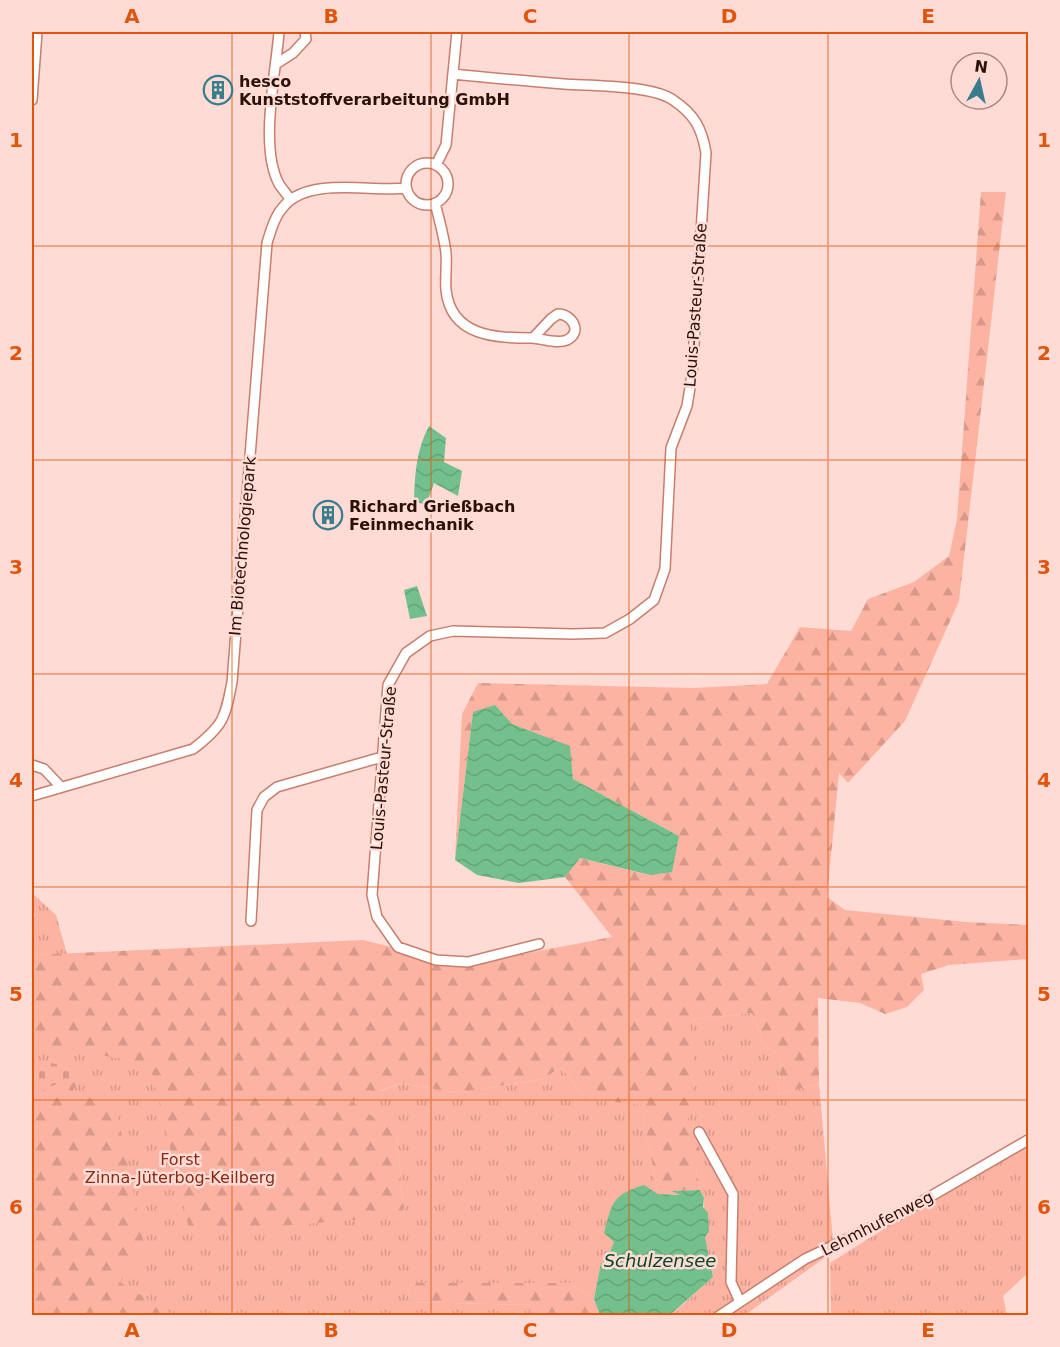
<svg xmlns="http://www.w3.org/2000/svg" width="1060" height="1347" viewBox="0 0 1060 1347" font-family="'DejaVu Sans',sans-serif">
	<defs>
		<pattern id="grass-tufts" width="24" height="20" patternUnits="userSpaceOnUse" patternTransform="scale(1.5)"><rect width="24" height="20" fill="#fcb3a2"/><path d="M3 7l-1-3M5 7V3M7 7l1-3M15 17l-1-3M17 17v-4M19 17l1-3" fill="none" stroke="#d8998a"/></pattern>
		<pattern id="forest-firs" width="22" height="20" patternUnits="userSpaceOnUse" patternTransform="scale(1.5)"><rect width="22" height="20" fill="#fcb3a2"/><path d="M5 1l3.5 6h-7zM16 11l3.5 6h-7z" fill="#d8998a"/></pattern>
		<pattern id="cemetery-stones" width="16" height="16" patternUnits="userSpaceOnUse" patternTransform="scale(1.5)"><rect width="16" height="16" fill="#fcb3a2"/><path d="M2 7V4a2 2 0 0 1 4 0v3zM10 15v-3a2 2 0 0 1 4 0v3z" fill="#d8998a"/></pattern>
		<pattern id="water-waves" width="16" height="10" patternUnits="userSpaceOnUse" patternTransform="scale(1.5)"><rect width="16" height="10" fill="#73c08c"/><path d="M0 5q4-4 8 0t8 0" fill="none" stroke="#64a477"/></pattern>
	</defs>
	<rect width="100%" height="100%" fill="#fedcd5"/>
	<path fill="url(#grass-tufts)" fill-rule="evenodd" d="M32,893L56,915L67,954L32,955V917L35,916L32,904Z
		M32,979L381,1091L401,1083L457,1093L543,1079L561,1067L586,1099L641,1104L658,1194L614,1242L607,1259L601,1264L594,1299L570,1283H411L407,1302L533,1305L534,1315H32ZM380,1123L397,1134L404,1216L377,1217Z
		M752,1013L763,1043L781,1057L778,1094L819,1084L834,1251L745,1315L670,1316L713,1277L705,1237L704,1198L700,1190L696,1171L698,1153L687,1124L690,1020Z
		M1028,1138V1273L1003,1296L1007,1315H831L830,1263Z"/>
	<path fill="url(#forest-firs)" d="M981,192H1006L959,601L905,721L848,783L839,773L827,897L845,910L966,922L1028,925V959L949,965L921,974L924,990L907,1007L885,1014L860,1003L818,998L819,1084L778,1094L781,1057L763,1043L752,1013L690,1020L695,1069L687,1124L700,1149L696,1171L700,1190L674,1191L683,1195L658,1194L641,1105L586,1099L561,1067L543,1079L457,1093L401,1083L351,1101L397,1134L404,1216L190,1233L149,1060L137,1062L32,1042V955L363,940L464,965L612,937L565,877L579,858L649,875L679,836L573,779L569,746L512,724L473,712L455,860L462,714L478,683L693,688L767,684L800,627L851,631L868,599L914,582L949,556L957,519Z
		M85,1070L72,1093L114,1097L145,1249L120,1282L172,1315L32,1316V1096Z
		M411,1283H570L594,1299L600,1315H534L533,1305L407,1302Z"/>
	<path fill="url(#cemetery-stones)" d="M32,1059L85,1070L32,1096Z"/>
	<path fill="url(#water-waves)" d="M429,426L446,438L444,462L462,471L458,496L434,483L426,505L414,501C415,474 416,451 429,426Z
		M417,586L427,616L410,619L404,590Z
		M495,705L512,724L570,746L573,779L679,836L672,872L650,875L580,858L565,877L519,883L477,875L455,860L473,712Z
		M644,1185L658,1194L680,1195L672,1191L700,1190L704,1198L703,1207L708,1213L709,1232L705,1237L713,1277L670,1315H600L594,1299L601,1263L607,1259L614,1242L604,1233C612,1203 612,1195 644,1185Z"/>
	<g fill="none" stroke-linecap="round" stroke-linejoin="round">
		<g stroke="#c87e6d" stroke-width="12">
			<path id="minor" d="M279,32C276,73 259,147 279,184C282,189 287,194 290,199
				M276,64L293,53L306,39L305,32
				M453,74C490,78 527,81 564,84C591,86 652,85 673,100C694,114 702,128 706,153L692,375L687,406L671,448L665,569L654,600L630,619L605,633L573,634L453,631L430,636L406,653L388,685L372,895L377,917L398,947L436,960L468,962L539,944
				M32,100L37,32
				M406 184a21 21 0 1 1 42 0a21 21 0 1 1-42 0Z
				M436,165L446,145L457,32
				M435,203C439,219 444,236 446,253C447,265 445,278 446,290C451,337 496,338 533,338
				M558,314C572,314 583,332 567,340C558,344 542,339 533,338L551,319Z
				M32,765L44,769L61,787
				M32,796L193,749C223,726 225,719 232,682L267,243C271,230 275,215 285,205C310,177 371,192 406,188
				M251,921L257,810L264,797L277,787L382,757
				M699,1132L733,1194L731,1282L740,1302
				M719,1316L805,1259L902,1213L1028,1140"/>
		</g>
		<use href="#minor" stroke="#fff" stroke-width="9"/>
	</g>
	<path fill="none" stroke="#df550c" stroke-width="1.5" stroke-opacity="0.55" d="M232,32V1316M431,32V1316M629,32V1316M828,32V1316M32,246H1028M32,460H1028M32,674H1028M32,887H1028M32,1100H1028"/>
	<defs>
		<g id="building-ring" transform="scale(1.5)"><circle r="9.5" fill="#fedcd5" stroke="#397d8c" stroke-width="1.5"/><path d="M-4-6H4V6H1V3H-1V6H-4ZM-2.5-4.3h1.7v1.8h-1.7ZM.8-4.3h1.7v1.8H.8ZM-2.5-1h1.7V.8h-1.7ZM.8-1h1.7V.8H.8Z" fill="#397d8c"/></g>
	</defs>
	<g fill-rule="evenodd">
		<use href="#building-ring" x="218" y="90"/>
		<use href="#building-ring" x="328" y="515"/>
	</g>
	<g text-anchor="middle" stroke-width="5" stroke-linejoin="round" paint-order="stroke">
		<g font-size="16" font-weight="bold" fill="#2c100a" stroke="#fedcd5" text-anchor="start">
			<text x="239" y="87">hesco<tspan x="239" dy="18">Kunststoffverarbeitung GmbH</tspan></text>
			<text x="349" y="512">Richard Grießbach<tspan x="349" dy="18">Feinmechanik</tspan></text>
		</g>
		<g font-size="16" fill="#2c100a" stroke="#fedcd5">
			<text transform="translate(695 305) rotate(-86)" y="6">Louis-Pasteur-Straße</text>
			<text transform="translate(242 546) rotate(-85)" y="6">Im Biotechnologiepark</text>
			<text transform="translate(383 768) rotate(-85)" y="6">Louis-Pasteur-Straße</text>
			<text transform="translate(877 1223) rotate(-27)" y="6">Lehmhufenweg</text>
		</g>
		<g font-size="16" fill="#8b2814" stroke="#fedcd5">
			<text x="180" y="1165">Forst<tspan x="180" dy="18">Zinna-Jüterbog-Keilberg</tspan></text>
		</g>
		<g font-size="18" font-style="italic" fill="#084524" stroke="#fedcd5">
			<text x="660" y="1267">Schulzensee</text>
		</g>
	</g>
	<rect width="1060" height="1347" fill="none" stroke="#fedcd5" stroke-width="66"/>
	<g transform="translate(979 81) rotate(8)"><circle r="28" fill="#fedcd5" stroke="#aa8a84" stroke-width="1.5"/>
	<path d="M0-4.5L10 22L0 15L-10 22Z" fill="#397d8c"/>
	<text y="-9" font-size="16" font-weight="bold" text-anchor="middle" fill="#2c100a">N</text>
	</g>
	<rect x="33" y="33" width="994" height="1281" fill="none" stroke="#df550c" stroke-width="2"/>
	<g font-size="20" text-anchor="middle" font-weight="bold" fill="#df550c">
		<text x="132" y="23">A</text>
		<text x="331" y="23">B</text>
		<text x="530" y="23">C</text>
		<text x="729" y="23">D</text>
		<text x="928" y="23">E</text>
		<text x="16" y="147">1</text>
		<text x="1044" y="147">1</text>
		<text x="16" y="360">2</text>
		<text x="1044" y="360">2</text>
		<text x="16" y="574">3</text>
		<text x="1044" y="574">3</text>
		<text x="16" y="787">4</text>
		<text x="1044" y="787">4</text>
		<text x="16" y="1001">5</text>
		<text x="1044" y="1001">5</text>
		<text x="16" y="1214">6</text>
		<text x="1044" y="1214">6</text>
		<text x="132" y="1337">A</text>
		<text x="331" y="1337">B</text>
		<text x="530" y="1337">C</text>
		<text x="729" y="1337">D</text>
		<text x="928" y="1337">E</text>
	</g>
</svg>
